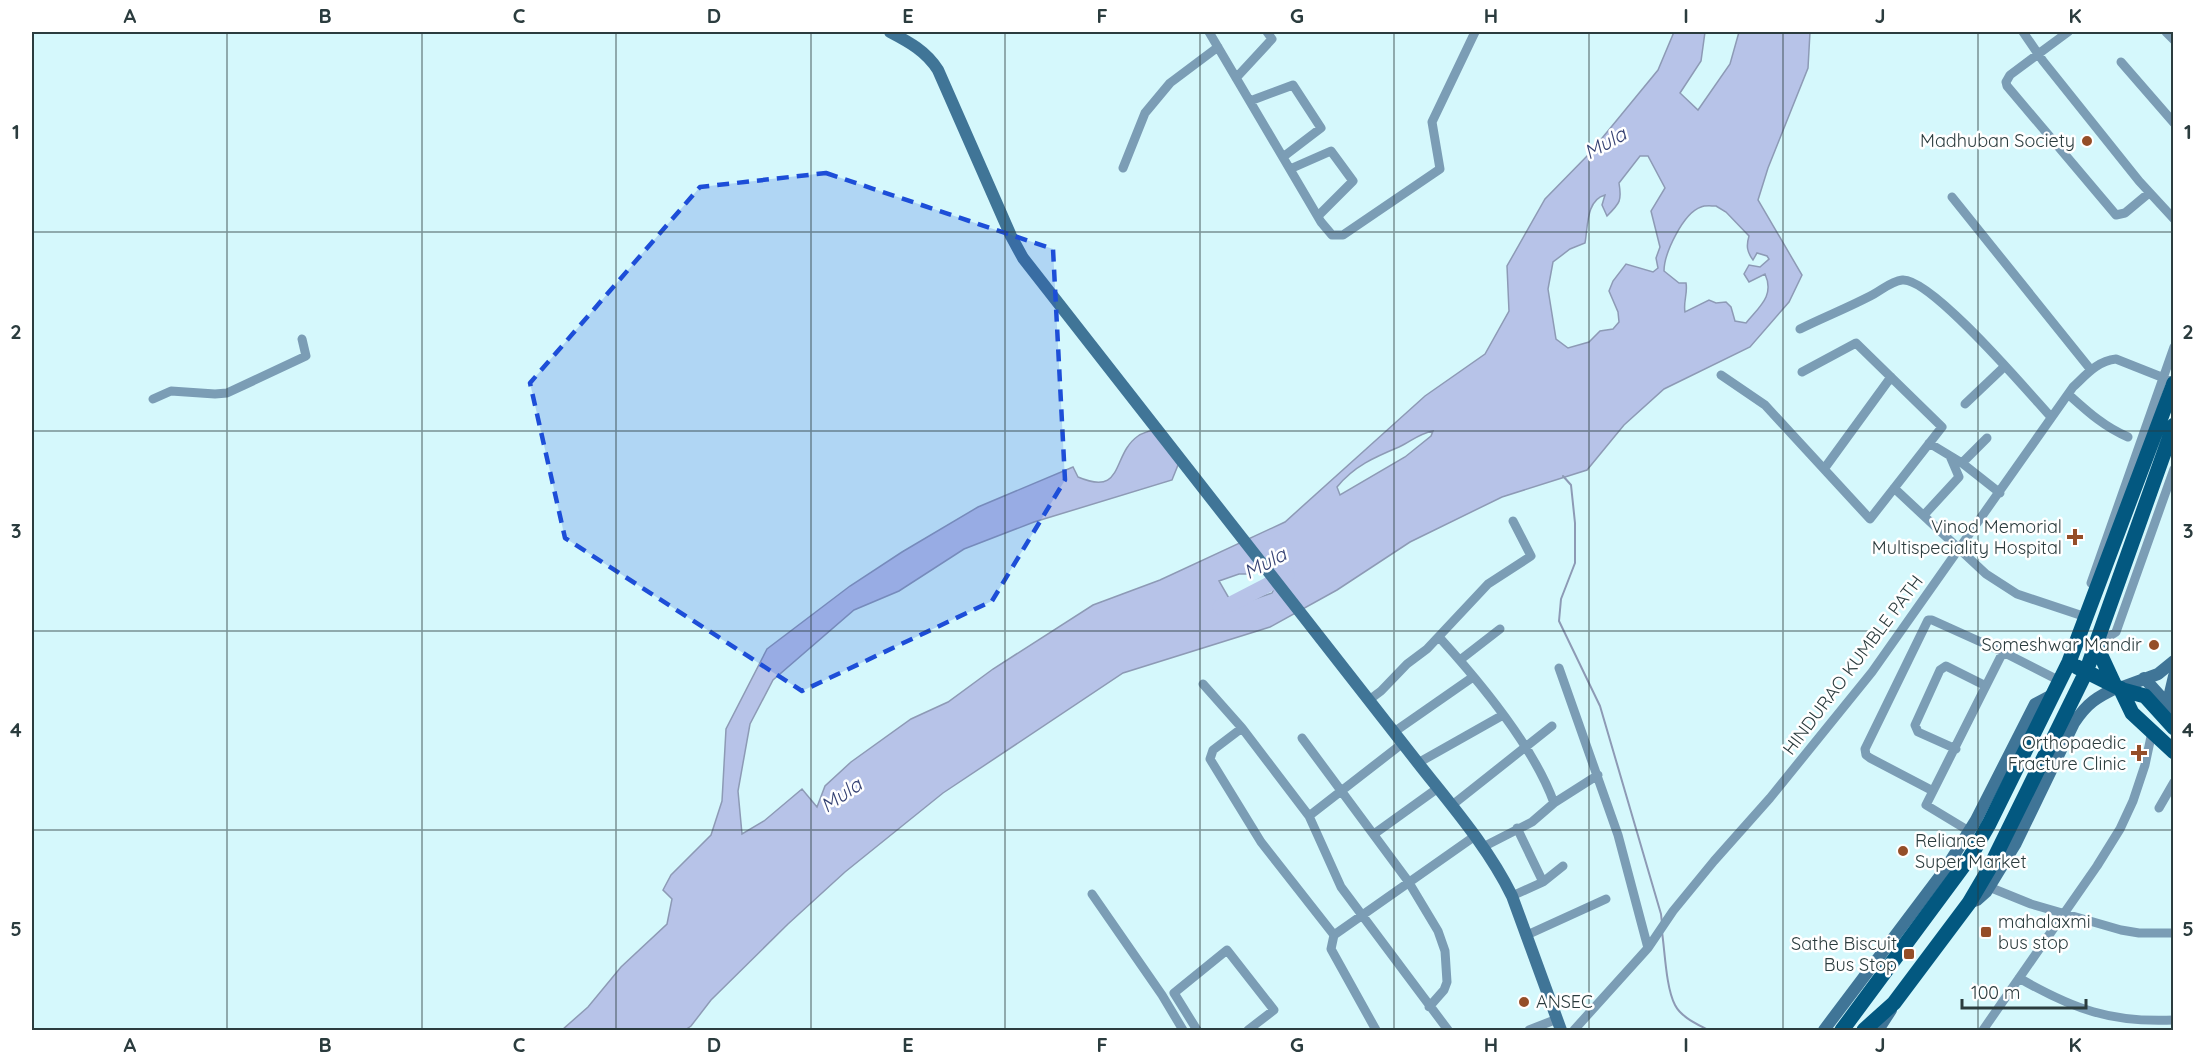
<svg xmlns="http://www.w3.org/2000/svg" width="2205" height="1062" viewBox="0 0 2205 1062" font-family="Quicksand,sans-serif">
	<rect width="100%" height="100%" fill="#d5f8fc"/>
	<path fill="#b7c3e8" stroke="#8d9ab5" stroke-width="1.5" fill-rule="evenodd" d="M1674,32H1705L1701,61L1680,93L1698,110L1730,64L1739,32H1810L1808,68L1768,168L1758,200L1802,275L1789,302L1750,347L1664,389L1624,425L1587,470L1502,497L1410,542L1337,590L1270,627L1123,673L943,793L845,872L788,924L711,1000L691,1026L685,1030H562L588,1007L621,967L667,924L672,899L663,890L671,875L711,835L722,801L726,729L767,649L850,586L902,552L978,507L1073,467L1078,477C1125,497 1111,455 1138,436C1142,433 1150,431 1156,429L1180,460L1172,480L1034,522L964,549L899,591L854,610L773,680L750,724L738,791L742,834L764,821L802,789L817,807L825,786L851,762L911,719L948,702L993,669L1093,605L1160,580L1285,522L1425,396L1485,354L1509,311L1507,266L1545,199L1589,154L1658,70ZM1640,156H1648L1665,188L1651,211L1660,247L1656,258L1658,268L1653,272L1626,264L1613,281L1609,291L1618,312L1619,322L1613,329L1600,331L1589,342L1568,348L1556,339L1548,289L1553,262L1570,249L1585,243C1588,227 1586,200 1605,195L1602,205L1607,216C1620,203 1622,201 1619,183ZM1716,206L1726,212L1749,236C1746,246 1747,252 1753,260L1757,253L1767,256L1769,259L1760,267L1749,265L1744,274L1749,282L1765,274C1775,296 1759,307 1746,323L1735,321L1731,307L1726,302L1716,303L1709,300L1685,312C1683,302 1688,293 1686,283H1679L1664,271C1664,254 1683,213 1701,207C1705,205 1711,206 1716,206ZM1433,431L1431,436L1405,457L1340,495L1337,487C1354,466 1375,457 1399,447C1412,441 1418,434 1433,431ZM1266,565L1279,579L1272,593L1246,602L1230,600L1219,581L1239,574H1248L1253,566Z"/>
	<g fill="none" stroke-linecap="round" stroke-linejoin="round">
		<path stroke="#8d9ab5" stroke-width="2" d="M1563,476L1571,485L1575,523V563L1561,599L1559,621L1600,706L1661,914L1662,923
			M1662,932C1665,952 1666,988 1675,1005C1681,1017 1697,1024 1708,1030"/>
		<path stroke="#b7c3e8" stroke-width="15" d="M1220,607L1231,604L1287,575"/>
		<path stroke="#7b9db5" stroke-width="9" d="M1209,32L1321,222L1332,235H1343L1440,169L1432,122L1475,32
			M2023,32L2043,61L2139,181L2174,219
			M2068,32L2010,75L2006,82L2007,86L2116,215L2125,213L2149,193
			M2166,32L2174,40
			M2121,62L2174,123
			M1236,78L1272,39L1267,32
			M1250,101L1293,85L1321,128L1283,157
			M1123,168L1145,113L1170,83L1218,47
			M1290,169L1331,151L1353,181L1318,216
			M1952,197L2091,370
			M1800,329C1824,317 1850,307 1874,294C1883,289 1892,281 1902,280C1930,276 2029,393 2051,417
			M1721,375L1765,405L1870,519L1942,427L1856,343L1802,372
			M2068,394C2087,411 2104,427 2128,437
			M153,399L171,391L215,394L227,393L306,356L302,339
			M1965,404L2004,367
			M1929,443L1962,463L2000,493
			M1962,463L1987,438
			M1824,469L1891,377
			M1894,488L1986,574L2017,594L2080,615
			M1924,515L1959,477L1950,456
			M2091,583L2174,347
			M1439,637C1479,681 1534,747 1554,803
			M2096,645L2116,632L2174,469
			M1460,660L1500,629
			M1559,668L1618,835L1648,948
			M1203,684L1242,728L1309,816L1341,887L1448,1030
			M1369,700L1381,691L1407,664L1427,649L1488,584L1531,556L1513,521
			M1242,728L1213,750L1210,759L1261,842L1334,935L1331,949L1376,1030
			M1394,732L1473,677
			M1302,738L1408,881L1438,931L1445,951L1447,982L1444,990L1429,1007
			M1956,749L1918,732L1915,725L1940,670L1946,666L1986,686
			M1418,763L1503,715
			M1933,791L1870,758L1866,755L1865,749L1928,620H1932L2003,652L2060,681
			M1451,806L1552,726
			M2159,808L2174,782
			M1309,816L1403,743
			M1517,828L1543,882
			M1969,831L1926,805L2003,652
			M1374,834L1438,788
			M1483,847L1532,822L1554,803L1598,775
			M1989,887L2031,904L2121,930L2139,933H2174
			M1092,894L1162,995L1183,1030
			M1512,896L1543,882L1563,866
			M1334,935L1475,836
			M1527,935L1606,899
			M2019,978C2073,1009 2111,1023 2174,1020
			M1197,1030L1174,993L1227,950L1274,1010L1248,1030
			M1529,1030L1557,1019
			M1574,1030L1648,948L1673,911L1714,861L1770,798L1872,672L2073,387C2086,375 2097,361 2116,359L2174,382
			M1983,1030L2097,866L2120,829L2133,801L2145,765L2152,732"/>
		<path stroke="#407597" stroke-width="12" d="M890,32C909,42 926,51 938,70L1011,236L1023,258L1418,763C1451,805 1488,847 1512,896L1561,1030
			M2144,678L2174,711
			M2120,688L2158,674L2174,661
			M2171,708L2170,693L2174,676
			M1969,903L1977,900L1986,892L2016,843L2074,723C2087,703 2097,697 2118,687
			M1824,1030L1946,868L1976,820L2035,704L2052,695
			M1878,1030L1891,1010"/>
		<path stroke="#035880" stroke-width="15" d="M2096,645L2115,686
			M2077,667L2123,690L2145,696L2174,728
			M2120,688L2132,713L2174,752
			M1842,1030L1970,857L1989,824L2069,662L2174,383
			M1864,1030L1894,1003L1969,903L1989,869L2086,672L2174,425"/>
	</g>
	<path fill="#1d4ed8" fill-opacity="0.2" stroke="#1d4ed8" stroke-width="4.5" stroke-dasharray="12 8" stroke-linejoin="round" d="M826,173L1053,249L1065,480L992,601L802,691L565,538L530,383L700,187Z"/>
	<path fill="none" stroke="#2b3c3e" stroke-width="1.5" stroke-opacity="0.55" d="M227,32V1030M422,32V1030M616,32V1030M811,32V1030M1005,32V1030M1200,32V1030M1394,32V1030M1589,32V1030M1783,32V1030M1978,32V1030M32,232H2174M32,431H2174M32,631H2174M32,830H2174"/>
	<g fill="#954e28" stroke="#fff" stroke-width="2">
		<circle cx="2087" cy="141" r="6"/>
		<path d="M2072 528h6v6h6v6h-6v6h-6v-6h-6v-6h6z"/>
		<circle cx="2154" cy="645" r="6"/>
		<path d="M2136 744h6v6h6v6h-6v6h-6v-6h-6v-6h6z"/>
		<circle cx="1903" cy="851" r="6"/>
		<rect x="1980" y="926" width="12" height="12" rx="3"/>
		<rect x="1903" y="948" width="12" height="12" rx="3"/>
		<circle cx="1524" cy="1002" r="6"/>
	</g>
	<g text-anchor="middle" stroke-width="5" stroke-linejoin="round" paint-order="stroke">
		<g font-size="18" fill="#2b3c3e" stroke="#fff" text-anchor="end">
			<text x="2075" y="147">Madhuban Society</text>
			<text x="2062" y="533">Vinod Memorial<tspan x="2062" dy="21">Multispeciality Hospital</tspan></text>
			<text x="2142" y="651">Someshwar Mandir</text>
			<text x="2126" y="749">Orthopaedic<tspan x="2126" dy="21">Fracture Clinic</tspan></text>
			<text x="1915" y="847" text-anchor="start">Reliance<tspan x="1915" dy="21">Super Market</tspan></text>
			<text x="1998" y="928" text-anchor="start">mahalaxmi<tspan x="1998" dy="21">bus stop</tspan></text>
			<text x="1897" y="950">Sathe Biscuit<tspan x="1897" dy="21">Bus Stop</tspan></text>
			<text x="1536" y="1008" text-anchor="start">ANSEC</text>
		</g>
		<g font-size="18" fill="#2b3c3e" stroke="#fff">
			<text transform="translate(1853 665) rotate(-53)" y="6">HINDURAO KUMBLE PATH</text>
		</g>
		<g font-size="20" font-style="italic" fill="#364374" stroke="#fff">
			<text transform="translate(1605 143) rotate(-29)" y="7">Mula</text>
			<text transform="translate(1265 563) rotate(-28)" y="7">Mula</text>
			<text transform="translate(841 795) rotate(-35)" y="7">Mula</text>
		</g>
	</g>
	<rect width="2205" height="1062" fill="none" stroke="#ffffff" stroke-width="66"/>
	<path d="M1962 999v9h124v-9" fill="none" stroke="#2b3c3e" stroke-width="3"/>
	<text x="1971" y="999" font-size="18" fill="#2b3c3e" stroke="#ffffff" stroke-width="4.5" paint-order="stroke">100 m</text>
	<rect x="33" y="33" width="2139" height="996" fill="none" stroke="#2b3c3e" stroke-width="2"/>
	<g font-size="20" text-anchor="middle" font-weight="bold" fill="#2b3c3e">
		<text x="130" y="23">A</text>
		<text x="325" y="23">B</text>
		<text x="519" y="23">C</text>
		<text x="714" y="23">D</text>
		<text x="908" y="23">E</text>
		<text x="1102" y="23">F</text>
		<text x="1297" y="23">G</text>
		<text x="1491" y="23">H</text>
		<text x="1686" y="23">I</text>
		<text x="1880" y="23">J</text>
		<text x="2075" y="23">K</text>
		<text x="16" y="139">1</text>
		<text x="2188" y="139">1</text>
		<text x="16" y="339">2</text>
		<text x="2188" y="339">2</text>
		<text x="16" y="538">3</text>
		<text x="2188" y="538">3</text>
		<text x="16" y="737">4</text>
		<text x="2188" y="737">4</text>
		<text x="16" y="936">5</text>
		<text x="2188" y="936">5</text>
		<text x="130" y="1052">A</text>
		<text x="325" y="1052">B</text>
		<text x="519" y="1052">C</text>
		<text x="714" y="1052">D</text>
		<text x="908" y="1052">E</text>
		<text x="1102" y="1052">F</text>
		<text x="1297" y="1052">G</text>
		<text x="1491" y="1052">H</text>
		<text x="1686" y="1052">I</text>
		<text x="1880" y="1052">J</text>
		<text x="2075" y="1052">K</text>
	</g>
</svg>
